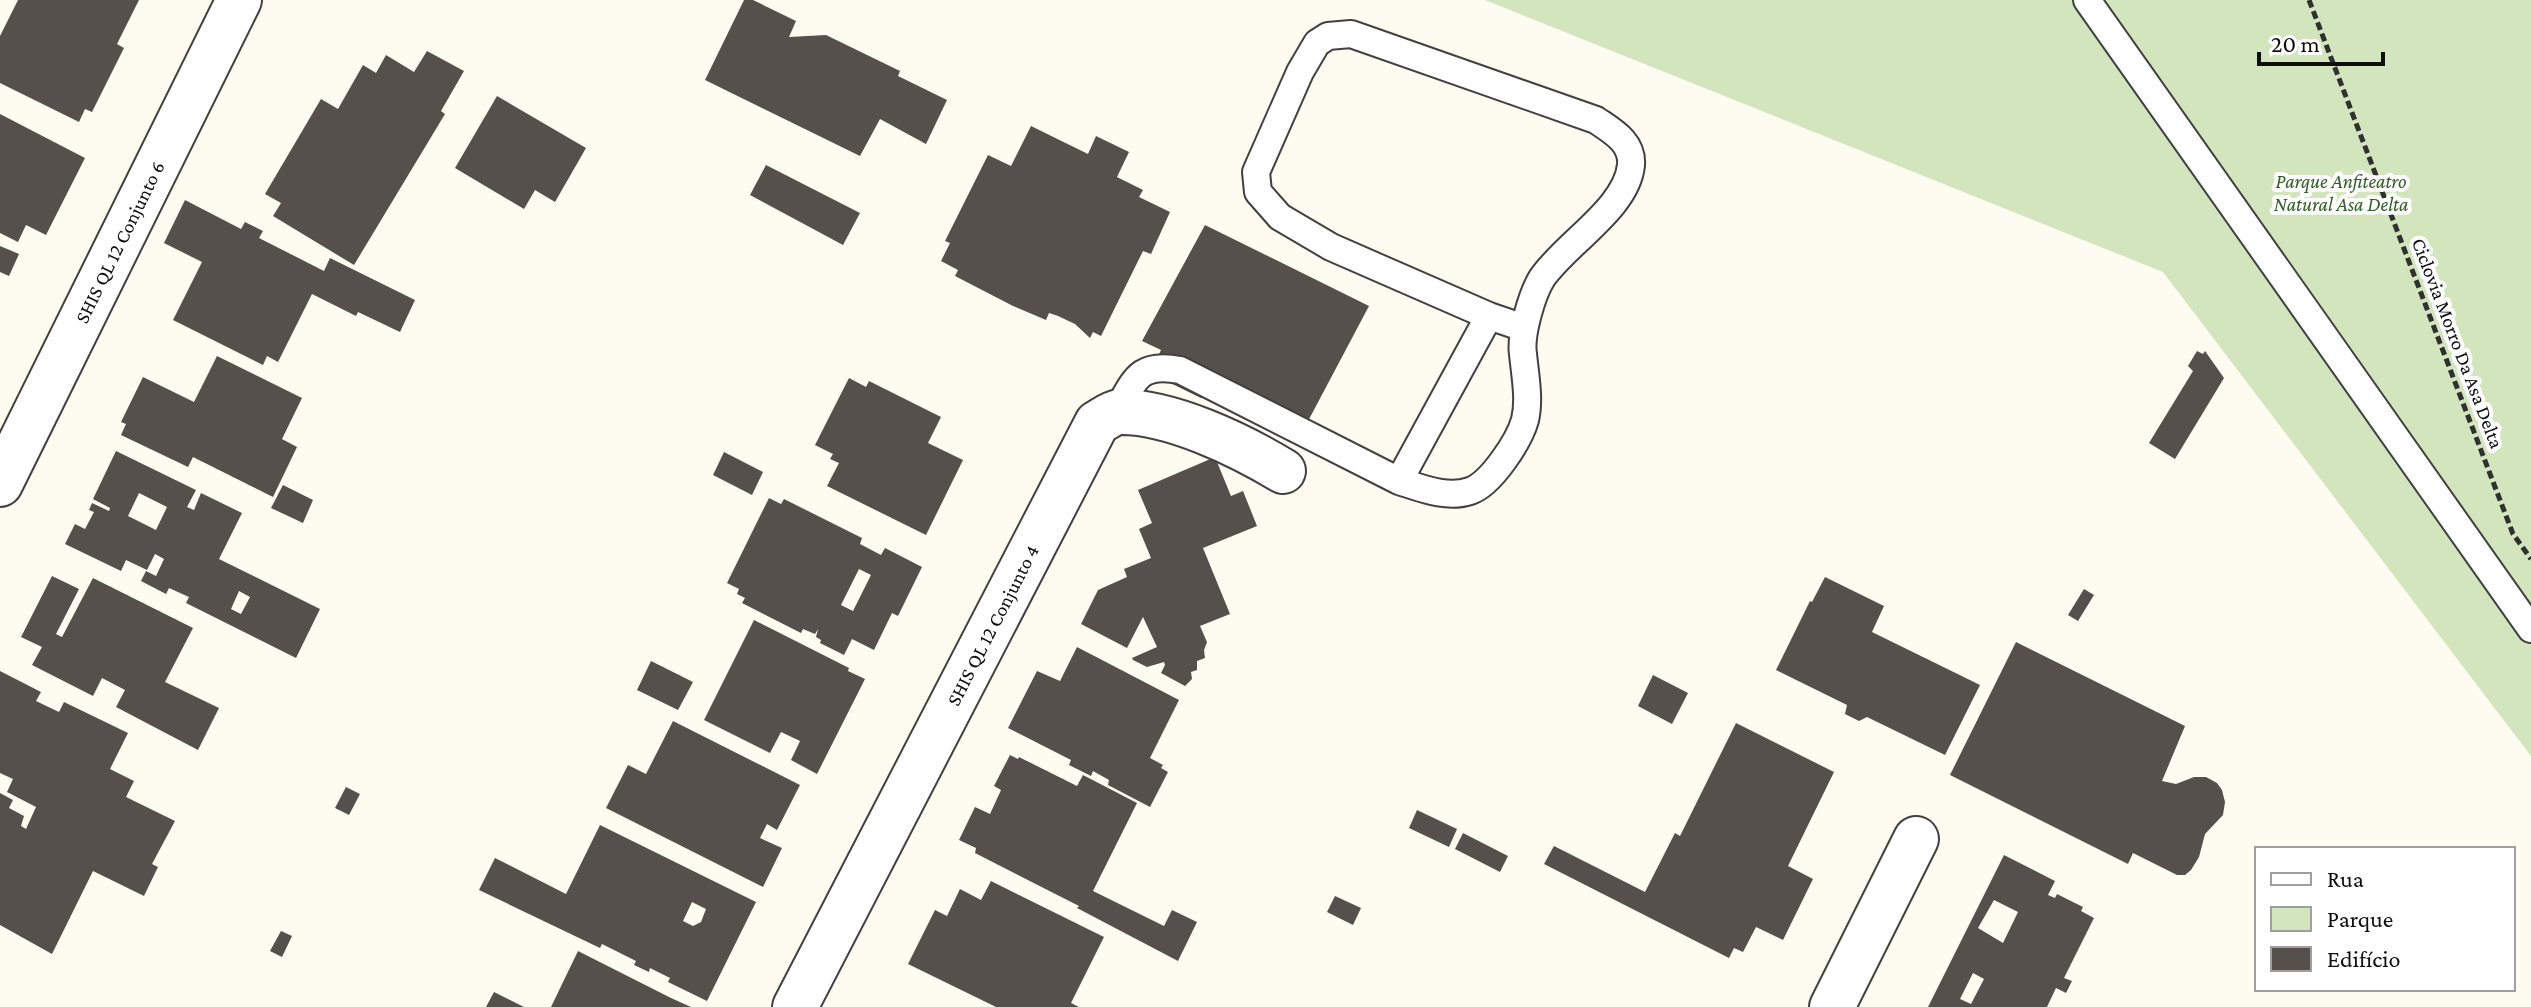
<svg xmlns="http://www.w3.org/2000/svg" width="2531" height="1007" viewBox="0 0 2531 1007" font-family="'Crimson Pro',serif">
	<rect width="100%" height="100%" fill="#fefbf1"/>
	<path fill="#d2e5bd" d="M1485,0H2531V756L2163,272Z"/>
	<path fill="#56504c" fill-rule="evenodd" d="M18,0H139L117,44L124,48L92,112L85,109L79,122L0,83V36Z
		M744,0H753L796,21L789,37L826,35L900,71L898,76L947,100L926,144L880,119L860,156L705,80Z
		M427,51L464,71L441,111L445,114L354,265L273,216L281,203L265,194L321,99L338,109L363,65L376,73L386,55L414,72Z
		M497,96L586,148L555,202L535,190L524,209L455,168Z
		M0,114L85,158L46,235L26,225L18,242L0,233Z
		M1031,126L1088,154L1096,136L1129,152L1117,177L1143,190L1139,197L1170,212L1151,254L1143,251L1101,336L1093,332L1090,338L1075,324L1058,316L1049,313L1046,320L1013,306L955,276L958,270L941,261L950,243L945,241L988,155L1011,166Z
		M766,165L860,213L843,245L750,195Z
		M185,200L241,229L245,222L263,231L259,238L324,271L330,258L415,300L400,332L358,312L356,316L312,294L278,362L267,356L263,365L173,320L202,262L164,243Z
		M1205,225L1369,306L1307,423L1213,376L1201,398L1150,373L1161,350L1142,341Z
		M0,246L19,254L9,276L0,272Z
		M2197,351L2203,354L2205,351L2224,378L2175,459L2149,443L2193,371L2188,366Z
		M217,356L302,398L282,439L297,447L273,497L193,457L188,467L121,435L126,424L121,422L143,377L194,402Z
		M849,378L866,387L869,381L941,417L928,443L963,460L926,535L827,486L839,463L830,459L833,454L815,445Z
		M116,451L196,490L187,507L194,510L201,493L242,513L219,559L320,609L296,658L186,603L189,597L169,588L166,594L141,581L146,571L156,576L164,559L155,554L147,570L126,560L121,571L65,544L75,524L85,529L94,512L89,510L92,503L109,511L110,508L93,499ZM139,493L167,507L156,530L128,516ZM239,591L250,597L241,614L231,609Z
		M724,452L763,472L752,495L713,475Z
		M1215,457L1231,496L1243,491L1257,526L1203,548L1230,614L1200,626L1207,642L1204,650L1205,658L1197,661V670L1191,672L1192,679L1185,686L1161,673L1165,665L1164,662L1147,667L1133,660L1132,658L1157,647L1143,617L1127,648L1081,624L1098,590L1127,577L1124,569L1151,558L1139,529L1152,523L1138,490Z
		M283,485L313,500L303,523L271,508Z
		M769,498L781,504L784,499L862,538L860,544L881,555L885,548L922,567L898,616L892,613L874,650L852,639L844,655L820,643L821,640L816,637L818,629L815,634L803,629L801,633L742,603L745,598L737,594L739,589L727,583ZM859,569L871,575L853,611L841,605Z
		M52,576L79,589L56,634L62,637L93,578L193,628L165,682L219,708L198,750L116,707L125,690L102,678L93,696L32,665L42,647L21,637Z
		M1825,577L1884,606L1872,632L1980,685L1945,755L1867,717L1859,721L1845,714L1847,705L1776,670L1810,601L1812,602Z
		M2084,589L2094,595L2078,621L2068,615Z
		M754,620L849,668L848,671L865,679L817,774L791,760L800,741L781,732L770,753L704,720Z
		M2016,642L2185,726L2162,781L2176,784L2194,777H2206L2217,783L2222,790L2225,802L2223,815L2205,834L2199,857L2191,870L2185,875H2177L2133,853L2128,864L1950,775Z
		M1077,647L1179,700L1150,758L1163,765L1161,768L1168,772L1150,807L1108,785L1109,780L1093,771L1091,776L1069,765L1071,760L1008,728L1037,671L1060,681Z
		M651,661L693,682L678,710L637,690Z
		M0,671L41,692L36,701L59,712L64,702L128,733L110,769L134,781L126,797L175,821L152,864L158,867L144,896L93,871L52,954L0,925V793L13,800L9,808L24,816L21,826L26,829L36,807L7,792L13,779L0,773Z
		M1653,675L1688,693L1672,724L1638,706Z
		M673,721L800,785L777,830L767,824L760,838L782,848L763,887L606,808L628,765L646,774Z
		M1736,723L1834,772L1788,866L1813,879L1783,940L1756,927L1743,952L1734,948L1729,958L1544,864L1554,846L1645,892L1675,833L1680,836Z
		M1010,755L1018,759L1019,757L1077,786L1083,775L1137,803L1093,891L1164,926L1172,910L1197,922L1178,961L1077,908L1079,906L975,853L976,848L959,840L975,807L990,814L1001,790L994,786Z
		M346,787L360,794L349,815L335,808Z
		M1417,810L1457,829L1449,847L1409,828Z
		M600,825L756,902L707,1001L668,982L670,978L650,968L649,972L634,965L636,961L602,944L600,948L479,890L495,858L566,894ZM692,902L706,909L701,922L693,926L683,921Z
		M1463,833L1508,856L1500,872L1455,849Z
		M2004,855L2055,881L2048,895L2055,898L2057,894L2083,907L2081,911L2094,918L2064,978L2072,981L2066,993L2056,988L2047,1007H1928ZM1994,900L2018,912L2003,943L1978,928ZM1973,973L1984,979L1971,1004L1960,999Z
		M991,881L1104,937L1071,1003L1079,1007H996L908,964L935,910L947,916L960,889L981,900Z
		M1335,896L1361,908L1353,925L1327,912Z
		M281,931L292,936L282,957L270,951Z
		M578,951L671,998L691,1007H551Z
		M494,992L524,1007H486Z"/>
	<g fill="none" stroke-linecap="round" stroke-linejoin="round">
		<g stroke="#414141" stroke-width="30">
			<path id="lane" d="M2087,0L2531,629
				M1116,412C1135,380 1138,362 1180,370L1399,481C1421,488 1447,499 1470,491C1491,484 1519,441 1525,420C1530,399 1525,375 1523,354C1520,335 1532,294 1542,278C1566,243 1627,208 1631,165C1633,142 1612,131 1596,120L1351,34L1328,36L1317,43L1300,72L1256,172L1258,192L1280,217L1331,247L1489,316L1524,328
				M1399,481L1489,316"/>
		</g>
		<g stroke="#414141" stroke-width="48">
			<g id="street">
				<path id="s1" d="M0,484L239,0"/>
				<path id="s2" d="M795,1007L1097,423C1104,419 1112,413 1119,412C1170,411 1240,445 1283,471"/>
				<path d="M1832,1007L1916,839"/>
			</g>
		</g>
		<path stroke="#303030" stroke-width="5" stroke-dasharray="8 4" stroke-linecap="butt" d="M2309,0L2513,534L2531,559"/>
		<use href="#lane" stroke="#fff" stroke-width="26"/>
		<use href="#street" stroke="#fff" stroke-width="44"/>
	</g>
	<g text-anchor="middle" stroke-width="8" stroke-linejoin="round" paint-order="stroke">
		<g font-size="20" font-style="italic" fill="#306025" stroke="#fff">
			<text x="2341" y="188">Parque Anfiteatro<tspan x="2341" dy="23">Natural Asa Delta</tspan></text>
		</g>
		<g font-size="20" fill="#0e0e0e" stroke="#fff">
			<text dy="7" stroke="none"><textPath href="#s1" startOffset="270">SHIS QL 12 Conjunto 6</textPath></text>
			<text transform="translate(2458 343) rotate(69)" y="7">Ciclovia Morro Da Asa Delta</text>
			<text dy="7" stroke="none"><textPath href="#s2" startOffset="430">SHIS QL 12 Conjunto 4</textPath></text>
		</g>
	</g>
	<rect x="2255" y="847" width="260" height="144" fill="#ffffff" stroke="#9f9f9f" stroke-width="2"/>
	<rect x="2271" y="873" width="40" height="12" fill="#ffffff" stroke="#9f9f9f" stroke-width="2"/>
	<text x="2327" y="887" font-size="24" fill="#0e0e0e">Rua</text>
	<rect x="2271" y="907" width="40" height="24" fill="#d2e5bd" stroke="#9f9f9f" stroke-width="2"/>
	<text x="2327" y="927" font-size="24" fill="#0e0e0e">Parque</text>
	<rect x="2271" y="947" width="40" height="24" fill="#56504c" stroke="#9f9f9f" stroke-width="2"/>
	<text x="2327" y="967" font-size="24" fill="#0e0e0e">Edifício</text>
	<path d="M2259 52v12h124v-12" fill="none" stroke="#0e0e0e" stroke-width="4"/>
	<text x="2271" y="52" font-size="24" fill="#0e0e0e" stroke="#ffffff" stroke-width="6" paint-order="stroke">20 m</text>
</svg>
